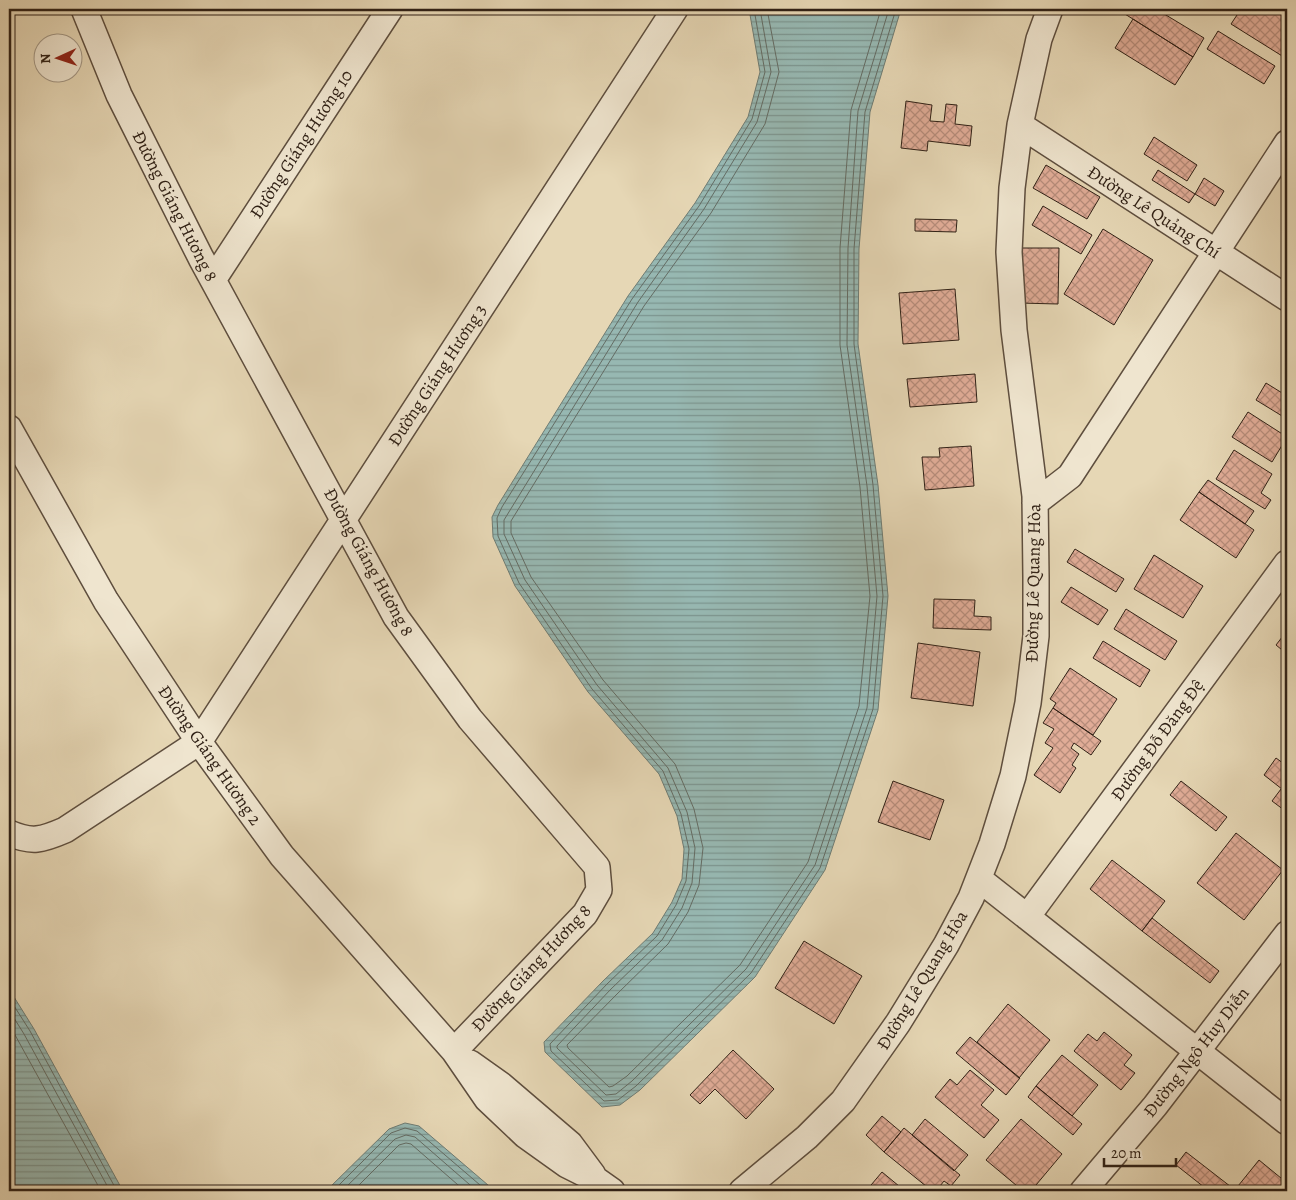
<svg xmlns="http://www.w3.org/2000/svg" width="1296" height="1200" viewBox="0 0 1296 1200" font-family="Alegreya,serif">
	<defs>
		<pattern id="water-rules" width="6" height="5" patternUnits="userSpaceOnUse" patternTransform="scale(1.25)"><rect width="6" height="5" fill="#97b8b2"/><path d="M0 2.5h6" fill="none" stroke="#7c9590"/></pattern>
		<pattern id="building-cross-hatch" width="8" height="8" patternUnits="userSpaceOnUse" patternTransform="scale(1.25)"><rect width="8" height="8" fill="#e0ac97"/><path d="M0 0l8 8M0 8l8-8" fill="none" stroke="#b68c7a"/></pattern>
	</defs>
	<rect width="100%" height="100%" fill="#e6d7b5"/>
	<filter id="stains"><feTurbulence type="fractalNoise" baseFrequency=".004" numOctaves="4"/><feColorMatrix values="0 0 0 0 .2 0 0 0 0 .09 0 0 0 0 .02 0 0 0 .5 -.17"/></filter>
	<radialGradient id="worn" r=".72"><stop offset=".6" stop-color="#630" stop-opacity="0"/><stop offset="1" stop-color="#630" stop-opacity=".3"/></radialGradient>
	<path fill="url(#water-rules)" stroke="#6e7c74" d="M749,9H901L870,112L859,249L858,344L878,485L888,596L878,710L825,870L755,977L640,1090L620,1105L602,1107L545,1052L544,1042L603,981L653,933L672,902L682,879L684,849L677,816L659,774L588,692L515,586L493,537L492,517L498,505L628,296L695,203L748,117L760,72Z
		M9,989L34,1029L123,1191H9Z
		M405,1123L419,1126L495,1191H326L389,1129Z"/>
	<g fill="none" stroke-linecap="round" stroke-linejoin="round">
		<path stroke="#646c64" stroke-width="1" d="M754,9L765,72L752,119L699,206L632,299L502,507L497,518L498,536L519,583L592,689L663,771L681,814L689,849L686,881L676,905L657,936L607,984L550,1044L551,1051L604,1101L618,1100L636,1086L751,973L820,868L873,709L883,596L873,485L854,344V249L865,112L896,9
			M760,9L771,72L757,122L704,209L638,302L504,520V534L525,580L597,685L668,768L687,812L695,848L692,883L682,908L662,940L611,989L557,1046V1048L606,1095L616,1094L632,1081L746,969L815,865L867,708L877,596L867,486L847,345L848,248L858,111L889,9
			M767,9L779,72L765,124L711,213L644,306L511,521V533L531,577L603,680L675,764L694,809L703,848L699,885L688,912L668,944L617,994L567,1045L568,1048L609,1087L613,1086L627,1076L740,965L808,862L859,706L870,596L860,487L840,345V248L851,110L881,9
			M9,998L30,1031L117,1191
			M9,1010L24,1034L110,1191
			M9,1024L101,1191
			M333,1191L391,1133L405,1128L417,1131L487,1191
			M342,1191L395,1139L406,1135L415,1137L477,1191
			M353,1191L399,1145L406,1143L411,1144L465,1191"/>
	</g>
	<path fill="url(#building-cross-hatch)" stroke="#302116" d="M1117,9H1156L1204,38L1193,57Z
		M1241,9H1287V59L1231,24Z
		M1133,19L1193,57L1175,85L1115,48Z
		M1218,31L1275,66L1264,84L1207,49Z
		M906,101L932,105L930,121L944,122L946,104L957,105L955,124L972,126L970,146L928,141L927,151L901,148Z
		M1154,137L1197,165L1187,181L1144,154Z
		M1046,165L1100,197L1087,219L1033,188Z
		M1158,170L1195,194L1189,203L1152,180Z
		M1204,178L1224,191L1215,206L1195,194Z
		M1043,206L1092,235L1081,254L1032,225Z
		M915,219L957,220L956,232L915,231Z
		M1103,229L1153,260L1114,325L1064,294Z
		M1020,248H1059L1058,304L1019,303Z
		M955,289L959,340L903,344L899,293Z
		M975,374L977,402L910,407L907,379Z
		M1266,383L1287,396V419L1256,400Z
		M1248,412L1287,437L1272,462L1232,437Z
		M971,446L974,486L925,490L922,457H940L939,448Z
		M1234,450L1272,474L1261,493L1271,500L1265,509L1216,479Z
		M1208,480L1254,511L1245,524L1199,492Z
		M1199,492L1254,530L1236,558L1180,520Z
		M1075,549L1124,579L1116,592L1067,562Z
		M1154,555L1203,586L1183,618L1134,589Z
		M1071,587L1108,610L1098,625L1061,602Z
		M934,599L975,600L974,616L991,617V630L933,628Z
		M1126,609L1177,641L1165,660L1114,629Z
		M1286,632L1287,633V654L1276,645Z
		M1103,641L1150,670L1140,687L1093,658Z
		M918,643L980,652L973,706L911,698Z
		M1070,668L1117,699L1093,735L1053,708L1056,703L1050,699Z
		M1053,708L1101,741L1091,755L1074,743L1071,748L1079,754L1072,765L1076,768L1060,793L1034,775L1053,748L1045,743L1054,729L1043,723Z
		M1287,754V766L1281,762Z
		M1276,758L1287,766V793L1264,775Z
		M893,781L944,800L930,840L878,822Z
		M1181,781L1227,817L1216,831L1170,795Z
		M1281,789L1287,795V806L1284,810L1272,801Z
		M1236,833L1283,870L1244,920L1197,883Z
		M1112,860L1165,901L1142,931L1090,889Z
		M1152,918L1219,971L1210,983L1142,931Z
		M804,941L862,976L834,1024L775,988Z
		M1008,1004L1050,1040L1019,1078L977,1042Z
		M1104,1032L1132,1055L1124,1065L1135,1073L1121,1090L1074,1051L1088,1034L1097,1041Z
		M970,1037L1020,1078L1006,1095L956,1053Z
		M733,1050L774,1089L746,1119L715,1089L700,1104L690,1095Z
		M1062,1055L1098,1085L1072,1116L1036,1086Z
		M970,1070L994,1090L981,1105L999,1120L984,1138L935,1097L950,1079L957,1085Z
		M1036,1086L1082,1124L1073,1135L1028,1097Z
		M882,1116L901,1132L884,1152L866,1135Z
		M925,1119L968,1155L954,1171L912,1135Z
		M1021,1119L1062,1154L1031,1191H1023L986,1160Z
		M904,1128L960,1175L951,1186L944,1181L936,1191H932L884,1152Z
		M1186,1152L1235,1190L1234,1191H1209L1176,1165Z
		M1259,1160L1287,1183V1187L1284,1191H1234Z
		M882,1172L905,1191H866Z"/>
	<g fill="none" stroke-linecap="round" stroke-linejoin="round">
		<g stroke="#5e4e3e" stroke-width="28">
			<path id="minor" d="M84,9L119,95L201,258L396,617L470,719L597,867L599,890L585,914L454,1051
				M1020,125L1287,298
				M213,280L390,9
				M9,428L106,601L199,742L282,856L454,1051L487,1099L525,1135L567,1165L595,1179L612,1191
				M1035,503L1070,476L1287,143
				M9,833C32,843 42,840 65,830L199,742L675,9
				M979,879L1287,1122
				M1027,917L1287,563
				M470,1063L501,1085L570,1144L593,1175
				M742,1191L807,1137L843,1101L898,1023L946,945L971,898L992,844L1013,776L1028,703L1036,636V577L1035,496L1014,330L1009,252L1012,188L1020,125L1039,39L1050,9
				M1083,1191L1155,1106L1287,934"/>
		</g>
		<use href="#minor" stroke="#efe5cf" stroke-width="25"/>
	</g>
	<g text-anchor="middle" stroke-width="4" stroke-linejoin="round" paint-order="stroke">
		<g font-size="18" fill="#302116" stroke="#efe5cf">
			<text transform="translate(301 144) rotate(-57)" y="6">Đường Giáng Hương 10</text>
			<text transform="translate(175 206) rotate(63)" y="6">Đường Giáng Hương 8</text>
			<text transform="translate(1154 212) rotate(33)" y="6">Đường Lê Quảng Chí</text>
			<text transform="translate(437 375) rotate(-57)" y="6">Đường Giáng Hương 3</text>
			<text transform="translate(369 562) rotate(61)" y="6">Đường Giáng Hương 8</text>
			<text transform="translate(1033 583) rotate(-89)" y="6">Đường Lê Quang Hòa</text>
			<text transform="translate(1157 740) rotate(-54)" y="6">Đường Đỗ Đăng Đệ</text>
			<text transform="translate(210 755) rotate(55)" y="6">Đường Giáng Hương 2</text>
			<text transform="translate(531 968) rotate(-47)" y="6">Đường Giáng Hương 8</text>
			<text transform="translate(922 980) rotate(-59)" y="6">Đường Lê Quang Hòa</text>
			<text transform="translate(1196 1052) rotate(-52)" y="6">Đường Ngô Huy Diễn</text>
		</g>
	</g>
	<rect width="1296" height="1200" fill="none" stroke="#e6d7b5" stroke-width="30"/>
	<rect x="10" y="10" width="1276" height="1180" fill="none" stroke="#302116" stroke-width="2.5"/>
	<rect x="15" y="15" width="1266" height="1170" fill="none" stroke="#302116"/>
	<g transform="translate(58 58) rotate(267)"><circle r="24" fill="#efe5cf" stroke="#a39785"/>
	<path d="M0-4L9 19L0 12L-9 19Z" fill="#8f2418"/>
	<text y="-8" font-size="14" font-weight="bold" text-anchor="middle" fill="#302116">N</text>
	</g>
	<path d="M1104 1158v8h72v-8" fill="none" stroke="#302116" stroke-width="2.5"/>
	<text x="1111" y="1158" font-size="15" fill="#302116" stroke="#efe5cf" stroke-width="4" paint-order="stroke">20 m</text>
	<rect width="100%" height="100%" filter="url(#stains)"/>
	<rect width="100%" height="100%" fill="url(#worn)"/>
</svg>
